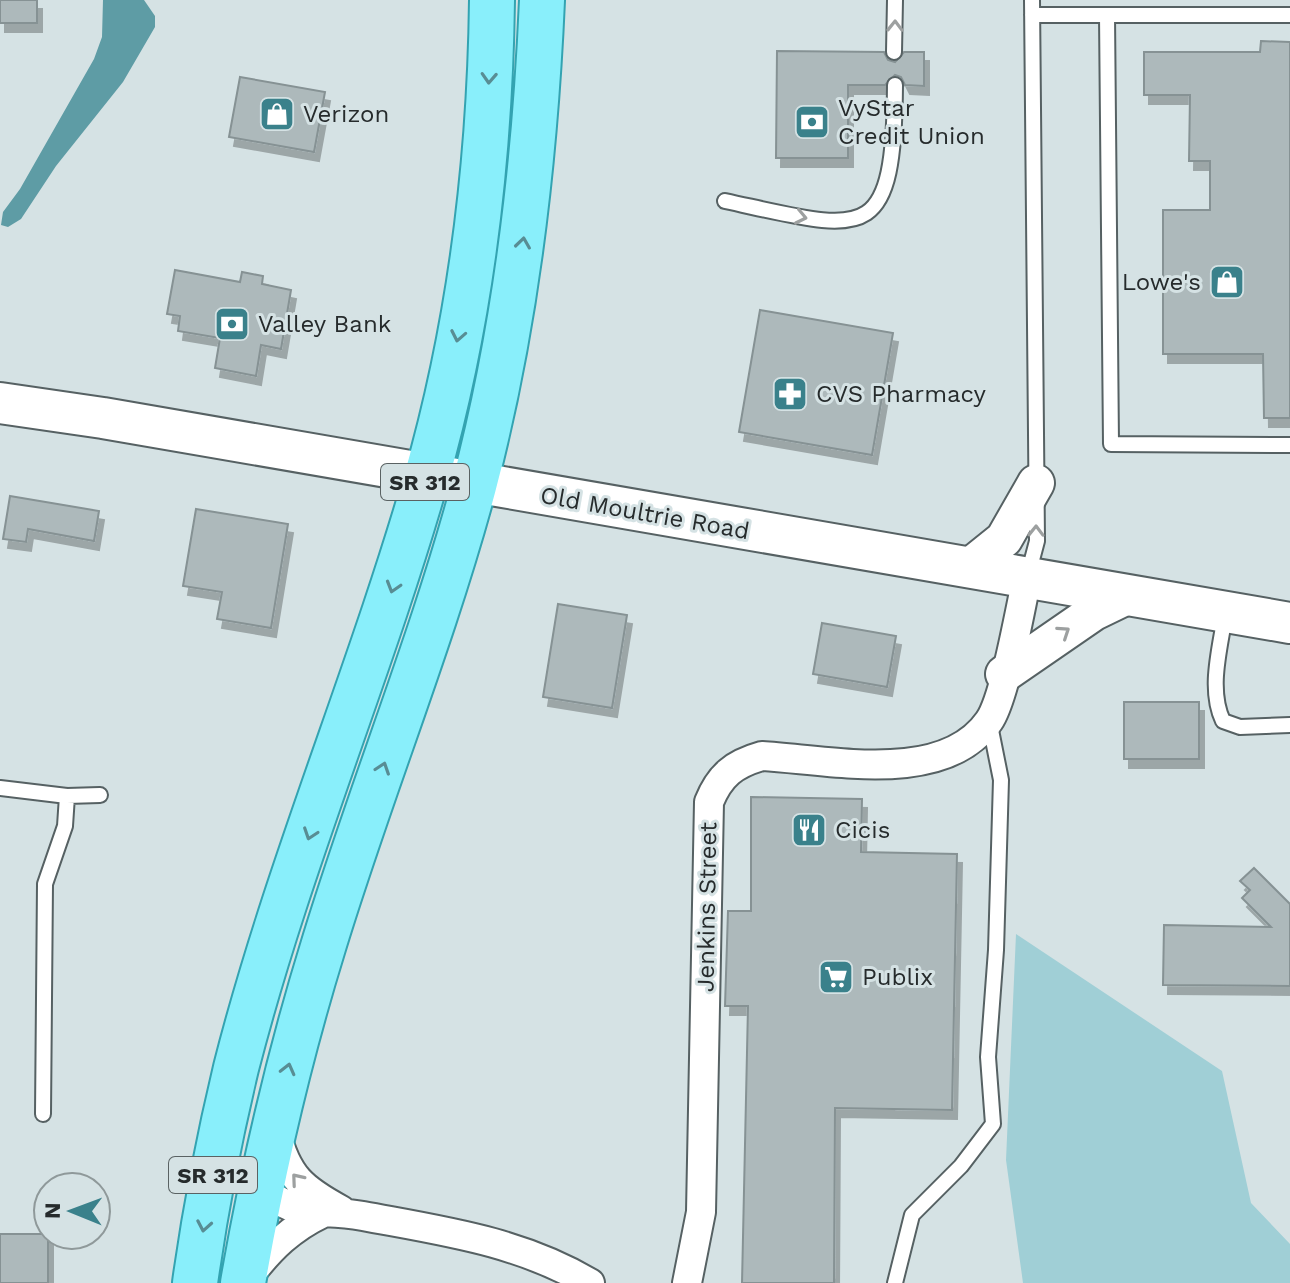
<svg xmlns="http://www.w3.org/2000/svg" width="1290" height="1283" viewBox="0 0 1290 1283" font-family="'Work Sans',sans-serif">
	<defs>
		<filter id="shadow"><feDropShadow dx="5" dy="9" stdDeviation="0" flood-color="#0004"/></filter>
	</defs>
	<rect width="100%" height="100%" fill="#d5e2e4"/>
	<path fill="#a0cfd6" d="M1016,934L1222,1071L1251,1203L1290,1244V1283H1023L1006,1160Z"/>
	<path fill="#5e9ca5" d="M103,0H144L155,16V27L123,82L56,166L21,219L8,227L1,225L3,212L20,189L94,59L102,37Z"/>
	<path fill="#adb9bb" stroke="#869294" stroke-width="2" filter="url(#shadow)" d="M0,0H37V23H0Z
		M1261,41L1290,42V418H1264L1263,354H1163V210H1210V161H1189L1190,95H1144V52H1260Z
		M777,51L884,52L888,60L895,62L904,52H924V86L905,85L901,77L895,75L885,85H848V158H776Z
		M240,77L325,92L314,152L229,137Z
		M175,270L240,282L242,272L263,276L262,284L291,290L281,349L261,345L256,376L215,368L220,338L178,331L180,316L167,314Z
		M760,310L893,333L872,455L739,432Z
		M10,496L99,511L94,541L28,529L26,542L3,539Z
		M196,509L288,524L271,628L217,619L222,592L183,586Z
		M558,604L627,615L612,708L543,697Z
		M822,623L896,636L887,687L813,674Z
		M1124,702H1199V759H1124Z
		M751,797L862,799L861,852L957,854L952,1110L835,1108L834,1283H742L748,1006H725L728,911H751Z
		M1254,868L1290,904V986L1163,985L1164,925L1271,927L1242,898L1250,890L1240,881Z
		M0,1234H48V1283H0Z"/>
	<g fill="none" stroke-linecap="round" stroke-linejoin="round">
		<g stroke="#566163" stroke-width="18">
			<path id="service" d="M1032,15H1290
				M1107,15L1111,444L1290,445
				M894,52L895,0
				M725,201C864,231 894,249 895,85
				M1028,575L1037,541L1032,0
				M1225,615C1220,649 1208,689 1223,721L1240,727L1290,725
				M0,788L67,796L100,795
				M43,1114L45,884L65,826L67,796
				M895,1283L912,1215L961,1166L993,1124L988,1057L996,950L1001,780L989,720"/>
		</g>
		<g stroke="#566163" stroke-width="32">
			<path id="minor" d="M276,1133C287,1176 302,1189 341,1210
				M260,1189C305,1221 315,1207 363,1216C443,1231 519,1241 590,1283
				M249,1276C271,1248 291,1228 323,1213
				M687,1283L701,1212L709,802C720,775 734,764 762,756C830,760 944,786 989,721C1005,698 1020,609 1027,578"/>
		</g>
		<g stroke="#566163" stroke-width="40">
			<path id="tertiary" d="M968,568L1004,539L1036,483
				M1004,674L1094,612L1127,596"/>
		</g>
		<g stroke="#566163" stroke-width="44">
			<path id="secondary" d="M0,403L103,418L1290,623"/>
		</g>
		<g stroke="#33a3b1" stroke-width="48">
			<path id="primary" d="M195,1283C205,1211 219,1139 236,1068C287,868 369,677 426,479C470,325 490,160 492,0
				M243,1283C263,1169 289,1057 323,947C370,792 432,642 474,486C516,327 535,164 542,0"/>
		</g>
		<use href="#service" stroke="#fff" stroke-width="14"/>
		<use href="#minor" stroke="#fff" stroke-width="28"/>
		<use href="#tertiary" stroke="#fff" stroke-width="36"/>
		<use href="#secondary" stroke="#fff" stroke-width="40"/>
		<use href="#primary" stroke="#89effb" stroke-width="44"/>
	</g>
	<defs><path id="oneway-chevron" d="M-2-3.5L2.5 0L-2 3.5" fill="none" stroke-width="1.6" stroke-linecap="round" stroke-linejoin="round" transform="scale(2)"/></defs>
	<g stroke="#9da0a0">
		<use href="#oneway-chevron" transform="translate(895 26) rotate(-89)"/>
		<use href="#oneway-chevron" transform="translate(801 217) rotate(12)"/>
		<use href="#oneway-chevron" transform="translate(1036 531) rotate(-89)"/>
		<use href="#oneway-chevron" transform="translate(1064 632) rotate(-34)"/>
		<use href="#oneway-chevron" transform="translate(297 1179) rotate(-130)"/>
	</g>
	<g stroke="#588d94">
		<use href="#oneway-chevron" transform="translate(489 78) rotate(93)"/>
		<use href="#oneway-chevron" transform="translate(523 243) rotate(-82)"/>
		<use href="#oneway-chevron" transform="translate(458 336) rotate(101)"/>
		<use href="#oneway-chevron" transform="translate(393 587) rotate(107)"/>
		<use href="#oneway-chevron" transform="translate(383 768) rotate(-71)"/>
		<use href="#oneway-chevron" transform="translate(310 834) rotate(109)"/>
		<use href="#oneway-chevron" transform="translate(288 1069) rotate(-76)"/>
		<use href="#oneway-chevron" transform="translate(204 1226) rotate(100)"/>
	</g>
	<defs>
		<g id="shop-square" transform="scale(1.8)"><rect x="-9" y="-9" width="18" height="18" rx="4" fill="#3a818b" stroke="#d5e2e4"/><path d="M-5-2.5h2.3a2.7 3.5 0 0 1 5.4 0H5L5.5 6h-11ZM-1.5-2.5h3a1.5 2.3 0 0 0-3 0Z" fill="#fff"/></g>
		<g id="bank-square" transform="scale(1.8)"><rect x="-9" y="-9" width="18" height="18" rx="4" fill="#3a818b" stroke="#d5e2e4"/><path d="M-6-4H6V4H-6ZM0-2.3a2.3 2.3 0 1 0 0 4.6a2.3 2.3 0 1 0 0-4.6Z" fill="#fff"/></g>
		<g id="pharmacy-square" transform="scale(1.8)"><rect x="-9" y="-9" width="18" height="18" rx="4" fill="#3a818b" stroke="#d5e2e4"/><path d="M-2-6h4v4h4v4h-4v4h-4v-4h-4v-4h4Z" fill="#fff"/></g>
		<g id="restaurant-square" transform="scale(1.8)"><rect x="-9" y="-9" width="18" height="18" rx="4" fill="#3a818b" stroke="#d5e2e4"/><path d="M-5-6h1v4h1v-4h1v4h1v-4h1v5L-1.5 .5V6h-2V.5L-5-1ZM5-6V6H3V1.5H1.5Q1.5-4 5-6Z" fill="#fff"/></g>
		<g id="supermarket-square" transform="scale(1.8)"><rect x="-9" y="-9" width="18" height="18" rx="4" fill="#3a818b" stroke="#d5e2e4"/><path d="M-6-5.5h2.5l.6 2H6L4.5 2H-2.5L-4.4-4H-6ZM-1.5 3.2a1.3 1.3 0 1 0 .1 0ZM3 3.2a1.3 1.3 0 1 0 .1 0Z" fill="#fff"/></g>
	</defs>
	<g fill-rule="evenodd">
		<use href="#shop-square" x="277" y="114"/>
		<use href="#bank-square" x="812" y="122"/>
		<use href="#shop-square" x="1227" y="282"/>
		<use href="#bank-square" x="232" y="324"/>
		<use href="#pharmacy-square" x="790" y="394"/>
		<use href="#restaurant-square" x="809" y="830"/>
		<use href="#supermarket-square" x="836" y="977"/>
	</g>
	<g text-anchor="middle" stroke-width="6" stroke-linejoin="round" paint-order="stroke">
		<g fill="#d5e2e4" stroke="#5a6263" stroke-width="2">
			<rect x="381" y="464" width="88" height="36" rx="6"/>
			<rect x="169" y="1157" width="88" height="36" rx="6"/>
		</g>
		<g font-size="22" font-weight="bold" fill="#262b2c">
			<text x="425" y="490">SR 312</text>
			<text x="213" y="1183">SR 312</text>
		</g>
		<g font-size="24" fill="#262b2c" stroke="#d5e2e4" text-anchor="start">
			<text x="838" y="116">VyStar<tspan x="838" dy="28">Credit Union</tspan></text>
			<text x="303" y="122">Verizon</text>
			<text x="1201" y="290" text-anchor="end">Lowe's</text>
			<text x="258" y="332">Valley Bank</text>
			<text x="816" y="402">CVS Pharmacy</text>
			<text x="835" y="838">Cicis</text>
			<text x="862" y="985">Publix</text>
		</g>
		<g font-size="24" fill="#262b2c" stroke="#d5e2e4">
			<text transform="translate(645 513) rotate(10)" y="8">Old Moultrie Road</text>
			<text transform="translate(707 907) rotate(-89)" y="8">Jenkins Street</text>
		</g>
	</g>
	<g transform="translate(72 1211) rotate(271)"><circle r="38" fill="#d5e2e4" stroke="#8f999a" stroke-width="2"/>
	<path d="M0-6L14 30L0 20L-14 30Z" fill="#3a818b"/>
	<text y="-12" font-size="22" font-weight="bold" text-anchor="middle" fill="#262b2c">N</text>
	</g>
</svg>
